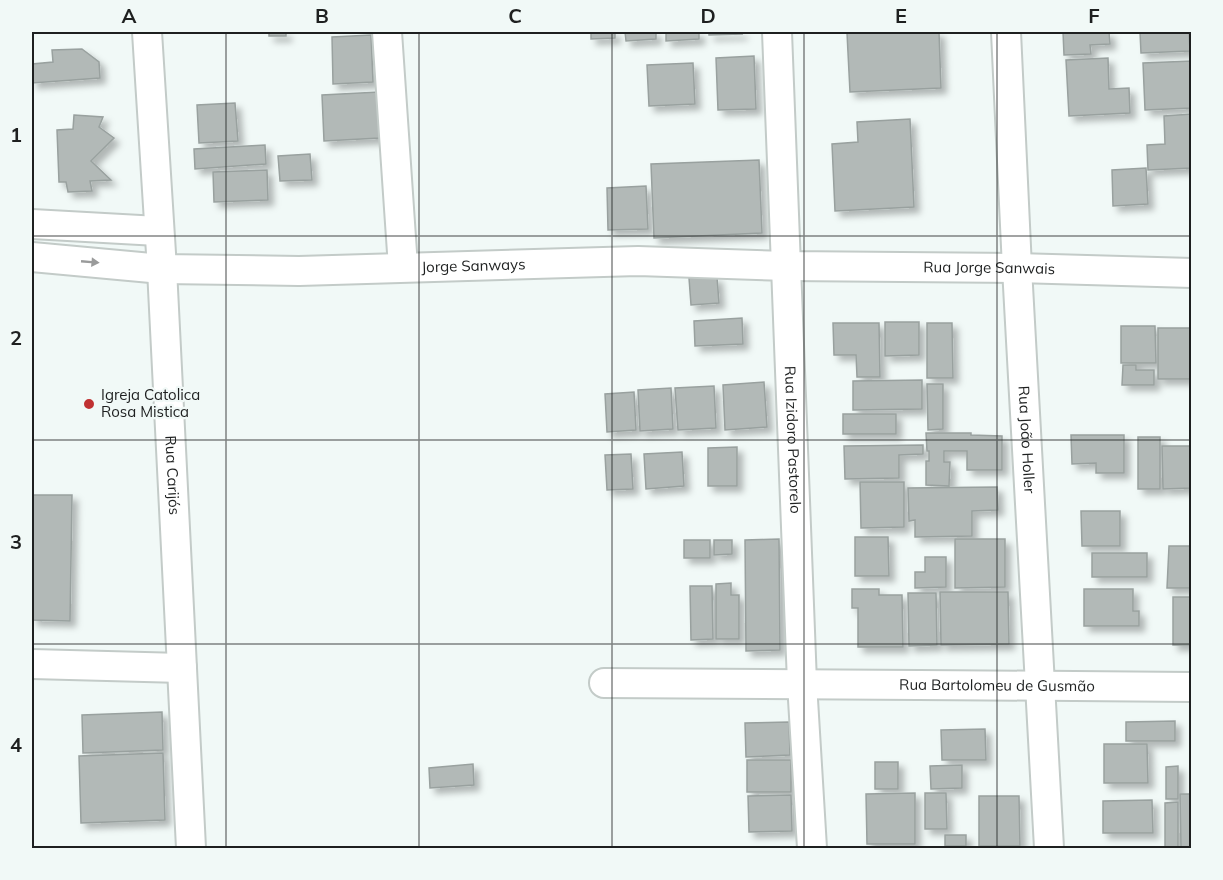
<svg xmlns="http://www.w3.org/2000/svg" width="1223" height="880" viewBox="0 0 1223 880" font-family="Mulish,sans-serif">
	<defs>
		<filter id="shadow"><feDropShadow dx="5.5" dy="5.5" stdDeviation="3" flood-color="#0004"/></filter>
	</defs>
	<rect width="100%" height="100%" fill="#f1f9f7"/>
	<path fill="#b2b9b7" stroke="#99a19f" stroke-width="1.5" filter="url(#shadow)" d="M269,32H286V36H269Z
		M591,32H615V38L591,39Z
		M625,32H656V39L626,41Z
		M666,32H699V39L666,41Z
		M709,32H741L742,34L709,35Z
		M877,32H939L941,88L850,92L847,33Z
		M1063,32H1109L1110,44L1090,45L1091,54L1064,55Z
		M1140,32H1189L1190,51L1141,53Z
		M371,35L373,82L333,84L332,37Z
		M82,49L99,62L100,78L32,83V64L53,62L52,50Z
		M754,56L756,109L718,110L716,58Z
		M1108,58L1109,89L1129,88L1130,113L1069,116L1066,60Z
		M1192,61V108L1145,110L1143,63Z
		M693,63L695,104L649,106L647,65Z
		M379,92L380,138L324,141L322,95Z
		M235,103L238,141L199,143L197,105Z
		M1192,114V168L1148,170L1147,145L1165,144L1164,116Z
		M74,115L103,117L99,127L114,138L91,161L111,180L90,181L92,191L68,192L66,182H59L57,130L73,129Z
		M910,119L914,207L835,211L832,144L858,142L857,122Z
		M265,145L266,164L195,169L194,149Z
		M310,154L312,180L280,181L278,156Z
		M759,160L762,233L654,238L651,164Z
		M1146,168L1148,204L1113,206L1112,170Z
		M267,170L268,200L214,202L213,172Z
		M646,186L648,229L608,230L607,188Z
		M717,277L719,303L691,305L689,278Z
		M742,318L743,344L695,346L694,321Z
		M885,322H919V355L885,356Z
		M833,323H879L880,377H857L856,355H834Z
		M927,323H952L953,378H927Z
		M1121,326H1155L1156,363H1121Z
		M1158,328H1192V379H1158Z
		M1123,365H1136V370H1154V385H1122Z
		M922,380V409L853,410V381Z
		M764,382L767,427L725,430L723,385Z
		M927,384H943V429L928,430Z
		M714,386L716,428L678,430L675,388Z
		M671,388L673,429L640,431L638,390Z
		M634,392L636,430L607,432L605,394Z
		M843,414H896V434H843Z
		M926,433H971V435L1002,436V470H967V451H944V462H950L949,486L926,485V461H929V451H927Z
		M1071,435H1124V473H1096V463L1072,464Z
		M1138,437H1160V489H1138Z
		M923,445V454L899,455V478L845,479L844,446Z
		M1162,446H1192V488L1163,489Z
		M737,447V486H708V448Z
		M682,452L684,486L646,489L644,454Z
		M631,454L633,489L607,490L605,455Z
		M860,482H904V527L861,528Z
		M997,487L998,510L972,511V536L915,537V520L909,521L908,488Z
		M32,495H72L70,621L32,620Z
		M1081,511H1120V546H1082Z
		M855,537H888L889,576H855Z
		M779,539L780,650L746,651L745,540Z
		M955,539H1005V587L955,588Z
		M684,540H710V558H684Z
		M714,540H732V554L714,555Z
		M1169,546H1192V588H1167Z
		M1092,553H1147V577H1092Z
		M925,557H946V587L915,588V572H925Z
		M731,583V595H739V639H716V584Z
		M690,586H712L713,639L691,640Z
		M852,589H879V595H902L903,647H858V608H852Z
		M1084,589H1133V611H1139V626H1084Z
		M940,592H1008L1009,644L941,645Z
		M908,593H936L937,645L909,646Z
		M1173,597H1192V645H1173Z
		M162,712L163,750L83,753L82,715Z
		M1175,721V741H1126V722Z
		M789,722L790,755L746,757L745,723Z
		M985,729L986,760H942L941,730Z
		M1104,744H1147L1148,783H1104Z
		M163,753L165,820L81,823L79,756Z
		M747,760H791V792H747Z
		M875,762H898V789H875Z
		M473,764L474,785L430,788L429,768Z
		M962,765V788L931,789L930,766Z
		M1178,766V799H1166V767Z
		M915,793V844H867L866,794Z
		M925,793H946L947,829H925Z
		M1180,794H1192V848H1181Z
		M791,795L792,831L749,832L748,796Z
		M979,796H1019L1020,846H979Z
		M1152,800L1153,833H1103V801Z
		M1178,802V848H1165V803Z
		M945,835H966V846H945Z"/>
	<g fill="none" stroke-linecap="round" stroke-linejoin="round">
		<g stroke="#c3cbc8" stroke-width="32">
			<g id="street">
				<path id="s1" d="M147,32L162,269L191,848"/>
				<path d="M387,32L403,267"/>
				<path id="s2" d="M777,32L802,683L812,848"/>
				<path id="s3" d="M1006,32L1017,268L1049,848"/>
				<path d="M32,224L158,231"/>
				<path id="s4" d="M32,257L162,269L299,271L638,261L787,266L1017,268L1192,273"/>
				<path d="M32,664L182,668"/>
				<path id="s5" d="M604,683C800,683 996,686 1192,687"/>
			</g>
		</g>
		<use href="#street" stroke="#fff" stroke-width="28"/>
	</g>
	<defs><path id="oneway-solid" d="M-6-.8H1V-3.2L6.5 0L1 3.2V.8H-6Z" transform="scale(1.5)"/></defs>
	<use fill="#9a9b9b" href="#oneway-solid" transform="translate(90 262) rotate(5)"/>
	<path fill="none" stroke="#1e2020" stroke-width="1.5" stroke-opacity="0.55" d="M226,32V848M419,32V848M612,32V848M804,32V848M997,32V848M32,236H1192M32,440H1192M32,644H1192"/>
	<circle fill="#c03132" stroke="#f1f9f7" stroke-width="2" cx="89" cy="404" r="6"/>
	<g text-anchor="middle" stroke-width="4.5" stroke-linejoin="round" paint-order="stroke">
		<g font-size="15" fill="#1e2020" stroke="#f1f9f7">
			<text dy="5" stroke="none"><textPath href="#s4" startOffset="442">Jorge Sanways</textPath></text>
			<text dy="5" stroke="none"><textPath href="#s4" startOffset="958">Rua Jorge Sanwais</textPath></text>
			<text dy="5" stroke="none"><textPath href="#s2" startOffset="408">Rua Izidoro Pastorelo</textPath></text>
			<text dy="5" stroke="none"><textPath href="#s3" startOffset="408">Rua João Holler</textPath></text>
			<text dy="5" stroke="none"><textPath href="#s1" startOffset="444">Rua Carijós</textPath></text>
			<text dy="5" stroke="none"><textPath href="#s5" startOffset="393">Rua Bartolomeu de Gusmão</textPath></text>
		</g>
		<g font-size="15" fill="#1e2020" stroke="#f1f9f7" text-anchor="start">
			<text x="101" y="400">Igreja Catolica<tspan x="101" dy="17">Rosa Mistica</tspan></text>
		</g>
	</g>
	<rect width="1223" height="880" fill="none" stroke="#f1f9f7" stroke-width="66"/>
	<rect x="33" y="33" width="1157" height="814" fill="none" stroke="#1e2020" stroke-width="2"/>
	<g font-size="20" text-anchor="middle" font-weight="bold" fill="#1e2020">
		<text x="129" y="23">A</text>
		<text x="322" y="23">B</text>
		<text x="515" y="23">C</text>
		<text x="708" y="23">D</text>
		<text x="901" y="23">E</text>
		<text x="1094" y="23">F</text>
		<text x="16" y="142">1</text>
		<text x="16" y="345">2</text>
		<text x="16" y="549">3</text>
		<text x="16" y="752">4</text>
	</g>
</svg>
